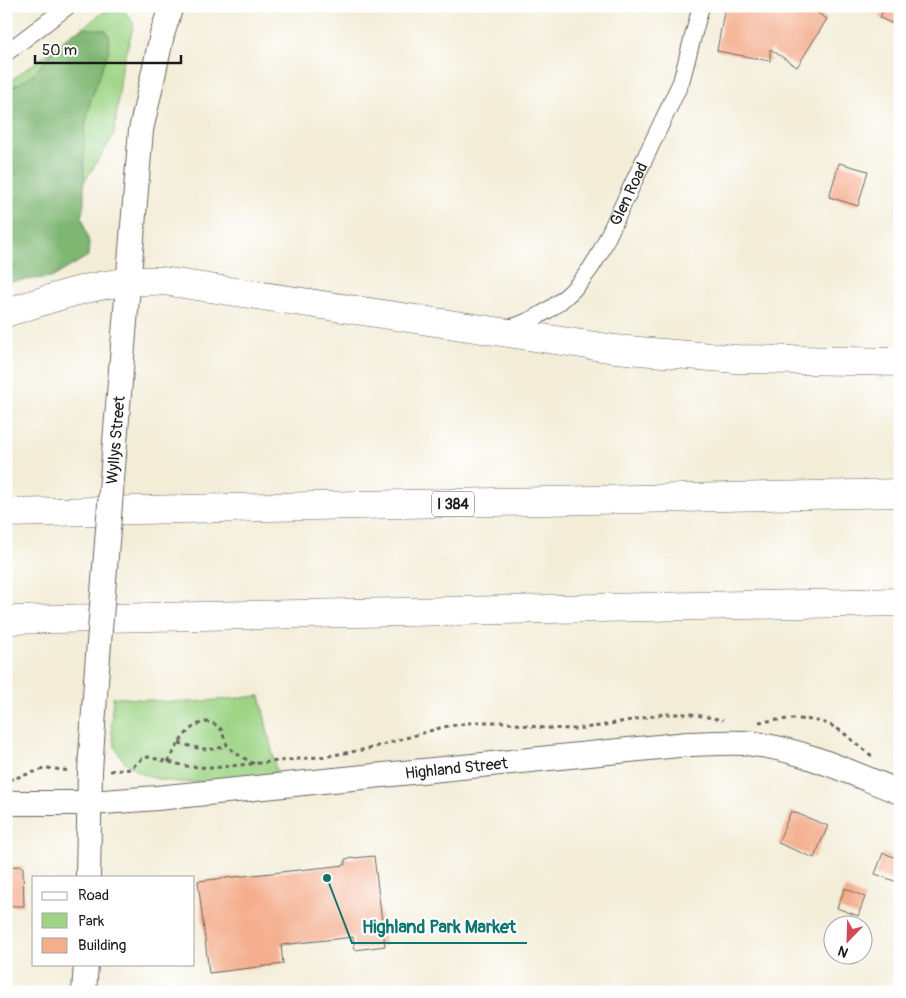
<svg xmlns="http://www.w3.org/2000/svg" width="906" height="998" viewBox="0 0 906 998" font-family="Pangolin,sans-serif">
	<rect width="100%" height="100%" fill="#fff"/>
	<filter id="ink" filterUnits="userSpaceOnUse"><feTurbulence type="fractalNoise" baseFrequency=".02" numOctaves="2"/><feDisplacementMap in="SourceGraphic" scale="10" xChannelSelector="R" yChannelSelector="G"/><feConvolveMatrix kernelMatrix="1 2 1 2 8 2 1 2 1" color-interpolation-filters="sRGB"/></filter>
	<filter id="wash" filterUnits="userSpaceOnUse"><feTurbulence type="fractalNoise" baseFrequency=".0096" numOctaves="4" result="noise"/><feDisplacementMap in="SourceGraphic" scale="20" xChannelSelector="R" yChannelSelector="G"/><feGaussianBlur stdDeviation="1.12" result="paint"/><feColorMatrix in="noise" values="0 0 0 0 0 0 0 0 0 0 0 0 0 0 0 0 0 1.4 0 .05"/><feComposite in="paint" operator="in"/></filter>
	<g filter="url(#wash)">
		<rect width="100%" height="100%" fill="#f3edd8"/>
		<path fill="#9dd485" stroke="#5c7850" d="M112,6H121L134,24L122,68L114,135L84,182L6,207V84Z
			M260,696L277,775C233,779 135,800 115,746C109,730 112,713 113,697L172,702H196Z"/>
		<path fill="#7eb672" stroke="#4d6947" d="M85,28L106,30L109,36V49L91,99L84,133V202L82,216L89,243L88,256L53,277L6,282V91C15,85 25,81 33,74C48,60 63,33 85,28Z"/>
		<g id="blocks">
			<path fill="#f4ad8d" d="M725,6H820L816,12L827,19L797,67L770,49V61L717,51Z
				M885,6H900V27L880,18Z
				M839,163L868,171L858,206L829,197Z
				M791,811L828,826L814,858L778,843Z
				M883,853L900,859V883L875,874Z
				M374,856L385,946L355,950L353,937L281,945L283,964L209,973L198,881L345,865V859Z
				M21,866L23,867L24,906H6V867Z
				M845,888L865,897L858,916L837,908Z"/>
		</g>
	</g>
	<g filter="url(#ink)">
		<use href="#blocks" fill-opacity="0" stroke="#67655e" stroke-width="1"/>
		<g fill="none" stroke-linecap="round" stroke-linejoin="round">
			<g stroke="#67655e" stroke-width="18">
				<g id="street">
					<path d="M6,53L68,6"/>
					<path id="s1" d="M506,329C549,317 579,291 600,253L681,82L701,6"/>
				</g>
			</g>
			<g stroke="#67655e" stroke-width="26">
				<g id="secondary">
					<path d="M114,454L141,130L162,35L171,6"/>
					<path id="s2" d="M6,803H90L157,798L688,744C710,744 732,741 754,744C804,750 853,774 900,792"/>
					<path d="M88,877L90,771L96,681"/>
					<path d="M84,992L86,964"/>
				</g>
			</g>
			<g stroke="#67655e" stroke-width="29">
				<path id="highway" d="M6,313C58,296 108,278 163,281L615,349L736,359L900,362
					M6,513L900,493
					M6,620L900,602"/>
			</g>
			<path stroke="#67655e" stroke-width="3" stroke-dasharray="4 4" stroke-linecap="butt" d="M759,722C785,719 813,715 836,728C850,736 860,749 874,757
				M179,743C196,748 211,753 227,745
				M168,762C177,747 186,725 206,722C229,726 219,737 230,748C236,755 247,759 254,764
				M110,771L130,769L142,759L148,757L186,766L211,768L328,756L368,749L443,727L476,722H502L544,728L575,729L599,726L664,714H691L723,720
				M9,780L47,768L71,771"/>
			<use href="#street" stroke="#fff" stroke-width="16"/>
			<use href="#secondary" stroke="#fff" stroke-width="24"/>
			<use href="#highway" stroke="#fff" stroke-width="28"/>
			<g stroke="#67655e" stroke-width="26" stroke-linecap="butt">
				<path id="secondary-bridge" d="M96,681L114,454"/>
			</g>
			<use href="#secondary-bridge" stroke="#fff" stroke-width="24"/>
		</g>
	</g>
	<g text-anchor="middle" stroke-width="4.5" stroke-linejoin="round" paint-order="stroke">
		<rect fill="#fff" stroke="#606060" stroke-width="1" x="432" y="491.5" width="42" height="25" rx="4"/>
		<g font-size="15" font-weight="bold" fill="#1c1c1c">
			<text x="453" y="509">I 384</text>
		</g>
		<g font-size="16" fill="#1c1c1c" stroke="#fff">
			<text dy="6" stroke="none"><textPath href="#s1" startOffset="190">Glen Road</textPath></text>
			<text transform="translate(115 440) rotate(-85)" y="6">Wyllys Street</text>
			<text dy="6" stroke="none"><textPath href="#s2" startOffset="452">Highland Street</textPath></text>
		</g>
	</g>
	<path fill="none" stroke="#0f766e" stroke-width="2" d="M327 878L352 943H527"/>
	<circle fill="#0f766e" stroke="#fff" stroke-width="2" cx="327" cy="878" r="5"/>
	<g font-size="18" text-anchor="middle" font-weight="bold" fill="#0f766e" stroke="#fff" stroke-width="4.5" stroke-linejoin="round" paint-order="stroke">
		<text x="439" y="933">Highland Park Market</text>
	</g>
	<rect width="906" height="998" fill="none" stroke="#fff" stroke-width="25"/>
	<rect x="32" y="876" width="162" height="90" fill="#ffffff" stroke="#a4a4a4"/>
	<rect x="42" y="892" width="25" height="8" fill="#ffffff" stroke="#a4a4a4"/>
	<text x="78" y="900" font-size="15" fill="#1c1c1c">Road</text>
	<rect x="42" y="913" width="25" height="15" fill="#9dd485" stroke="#a4a4a4"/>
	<text x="78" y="926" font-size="15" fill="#1c1c1c">Park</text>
	<rect x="42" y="938" width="25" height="15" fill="#f4ad8d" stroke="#a4a4a4"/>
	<text x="78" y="950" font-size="15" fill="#1c1c1c">Building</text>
	<g transform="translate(848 940) rotate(203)"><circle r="24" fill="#ffffff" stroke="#a4a4a4"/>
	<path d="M0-4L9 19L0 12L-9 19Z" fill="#d1495b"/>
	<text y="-8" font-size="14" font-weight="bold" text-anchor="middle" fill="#1c1c1c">N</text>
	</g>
	<path d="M35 55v8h146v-8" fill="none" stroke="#1c1c1c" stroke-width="2.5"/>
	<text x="42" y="55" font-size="15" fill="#1c1c1c" stroke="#ffffff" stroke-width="4" paint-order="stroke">50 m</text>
</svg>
